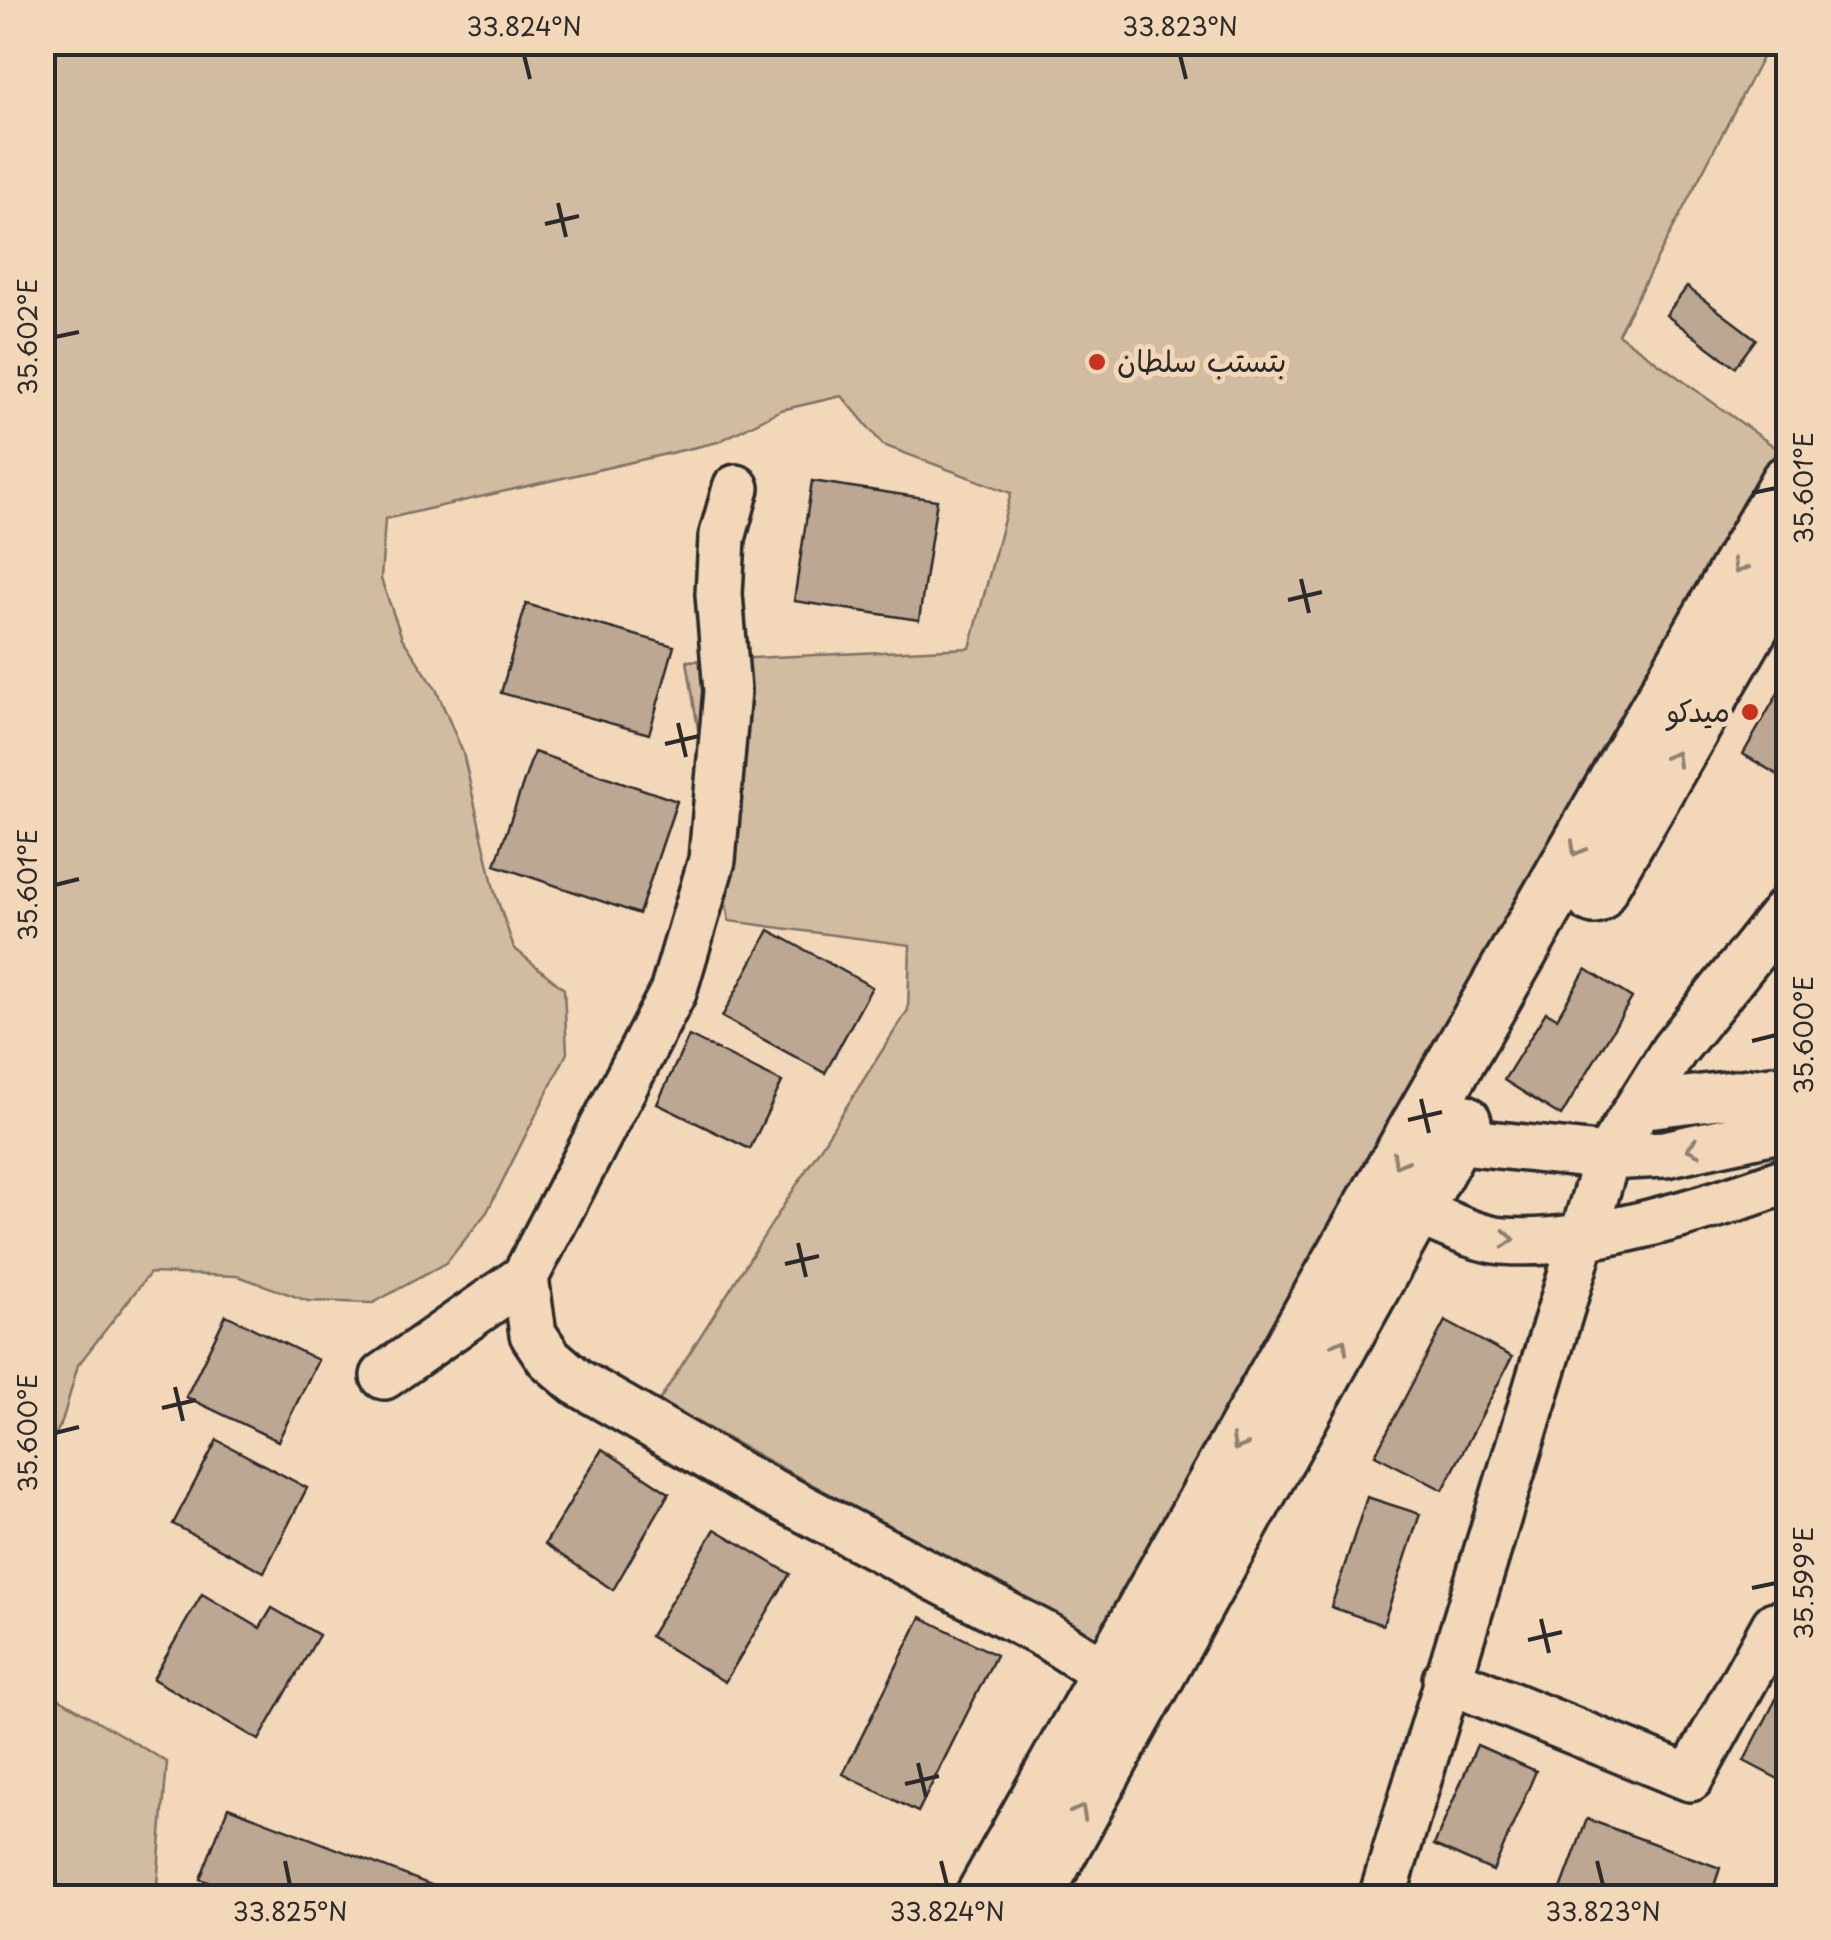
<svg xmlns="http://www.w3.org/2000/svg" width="1831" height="1940" viewBox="0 0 1831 1940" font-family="'Playpen Sans','Playpen Sans Arabic',sans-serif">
	<rect width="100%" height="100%" fill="#f2d7b9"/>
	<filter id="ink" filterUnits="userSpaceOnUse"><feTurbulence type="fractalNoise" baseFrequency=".01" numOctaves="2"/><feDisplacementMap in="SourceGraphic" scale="20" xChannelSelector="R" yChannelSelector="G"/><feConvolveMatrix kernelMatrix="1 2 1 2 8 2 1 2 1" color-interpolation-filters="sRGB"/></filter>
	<g filter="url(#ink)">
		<path fill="#d1bba1" stroke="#7e7366" stroke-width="2.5" d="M43,43H1788V57L1767,48L1618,334L1779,450L1107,1645L659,1401L908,1010L910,945L729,921L687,661L970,648L1011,493L883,445L842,396L781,410L718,442L385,519L381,579L402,638L436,689L463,753L495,893L514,948L564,989L567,1053L487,1212L446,1263L373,1303L308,1301L238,1276L150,1273L78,1365L62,1422L43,1458Z
			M43,1689L167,1762L156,1897H43Z"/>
		<path fill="#bba792" stroke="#2b2b2b" stroke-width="2.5" d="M1687,287L1756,339L1735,367L1666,315Z
			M812,481L937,500L919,620L794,601Z
			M526,604L674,646L649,734L501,693Z
			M1788,676V781L1743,754Z
			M534,752L677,801L639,914L495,865Z
			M769,930L872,987L825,1073L722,1017Z
			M1586,969L1632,998L1561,1116L1504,1080L1546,1012L1557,1018Z
			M689,1036L782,1082L750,1149L657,1104Z
			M226,1315L318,1360L278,1441L186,1397Z
			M1445,1321L1512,1357L1443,1490L1375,1455Z
			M217,1440L307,1488L264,1572L173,1524Z
			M602,1449L669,1493L613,1590L545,1544Z
			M1367,1497L1420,1514L1383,1625L1331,1607Z
			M715,1529L790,1574L725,1682L650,1636Z
			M202,1594L260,1628L272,1608L319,1635L259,1740L153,1679Z
			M921,1617L996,1655L918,1812L843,1774Z
			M1788,1676V1784L1744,1761Z
			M1477,1745L1536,1771L1493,1871L1434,1845Z
			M228,1807L460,1896V1898H249L200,1879Z
			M1587,1819L1720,1868L1710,1898L1558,1897Z"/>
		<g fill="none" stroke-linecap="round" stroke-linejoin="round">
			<g stroke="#2b2b2b" stroke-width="52">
				<path id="minor" d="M736,488L722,538L719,594L727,691L712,860L673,992L525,1277L533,1334L549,1358L577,1382L743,1477L1047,1636L1107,1674
					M1639,1106L1788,1087
					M1453,1140L1607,1157L1665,1154L1788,1127
					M1416,1211C1442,1221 1475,1239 1503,1241C1584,1248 1712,1208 1788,1180
					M384,1376L525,1277
					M1446,1679L1690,1778L1775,1625
					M1382,1898L1607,1157L1674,1050L1788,908"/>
			</g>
			<g stroke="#2b2b2b" stroke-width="62">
				<path id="highway" d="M1594,896L1788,561
					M983,1898L1314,1309L1788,483
					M1033,1898L1463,1122"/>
			</g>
			<use href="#minor" stroke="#f2d7b9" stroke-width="45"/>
			<use href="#highway" stroke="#f2d7b9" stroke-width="55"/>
		</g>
		<defs><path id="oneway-chevron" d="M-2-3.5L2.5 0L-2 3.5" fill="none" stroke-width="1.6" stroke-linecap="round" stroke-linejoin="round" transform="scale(2.5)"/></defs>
		<g stroke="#8e8172">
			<use href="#oneway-chevron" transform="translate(1739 567) rotate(120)"/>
			<use href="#oneway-chevron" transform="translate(1674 758) rotate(-60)"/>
			<use href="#oneway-chevron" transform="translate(1577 849) rotate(120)"/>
			<use href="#oneway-chevron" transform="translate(1693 1148) rotate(168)"/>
			<use href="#oneway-chevron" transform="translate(1399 1161) rotate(120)"/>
			<use href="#oneway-chevron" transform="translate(1508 1239) rotate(4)"/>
			<use href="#oneway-chevron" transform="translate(1341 1345) rotate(-61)"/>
			<use href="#oneway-chevron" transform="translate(1238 1444) rotate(120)"/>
			<use href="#oneway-chevron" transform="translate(1080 1812) rotate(-61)"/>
		</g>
	</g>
	<path fill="none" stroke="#2b2b2b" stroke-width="4" d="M524,55L530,79M1180,55L1186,79M558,203L566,237M545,224L579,216M55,337L79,332M1752,493L1776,488M1301,579L1309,613M1288,600L1322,592M678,723L686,757M665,744L699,736M55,885L79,879M1752,1041L1776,1035M1421,1099L1429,1133M1408,1120L1442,1112M798,1243L806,1277M785,1264L819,1256M175,1387L183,1421M162,1408L196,1400M55,1433L79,1427M1752,1588L1776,1583M1541,1619L1549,1653M1528,1640L1562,1632M918,1763L926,1797M905,1784L939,1776M285,1861L290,1885M941,1861L947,1885M1597,1861L1603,1885"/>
	<g fill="#c8321e" stroke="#f2d7b9" stroke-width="4">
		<circle cx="1097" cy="362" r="10"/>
		<circle cx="1750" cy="712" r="10"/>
	</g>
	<g text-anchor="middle" stroke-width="10" stroke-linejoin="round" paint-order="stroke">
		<g font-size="30" fill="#2b2b2b" stroke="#f2d7b9" text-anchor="start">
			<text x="1117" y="372">بتستب سلطان</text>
			<text x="1730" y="722" text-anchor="end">ميدكو</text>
		</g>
	</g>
	<rect width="1831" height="1940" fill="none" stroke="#f2d7b9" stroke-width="110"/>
	<rect x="55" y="55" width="1721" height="1830" fill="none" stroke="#2b2b2b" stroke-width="4"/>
	<g font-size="25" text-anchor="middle" fill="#2b2b2b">
		<text x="524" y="36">33.824°N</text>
		<text x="1180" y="36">33.823°N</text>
		<text transform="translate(28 337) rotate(-90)" y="9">35.602°E</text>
		<text transform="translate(1804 488) rotate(-90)" y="9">35.601°E</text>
		<text transform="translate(28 885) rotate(-90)" y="9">35.601°E</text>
		<text transform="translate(1804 1035) rotate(-90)" y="9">35.600°E</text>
		<text transform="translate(28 1433) rotate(-90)" y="9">35.600°E</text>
		<text transform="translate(1804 1583) rotate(-90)" y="9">35.599°E</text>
		<text x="290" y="1921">33.825°N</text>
		<text x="947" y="1921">33.824°N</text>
		<text x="1603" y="1921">33.823°N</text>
	</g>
</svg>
